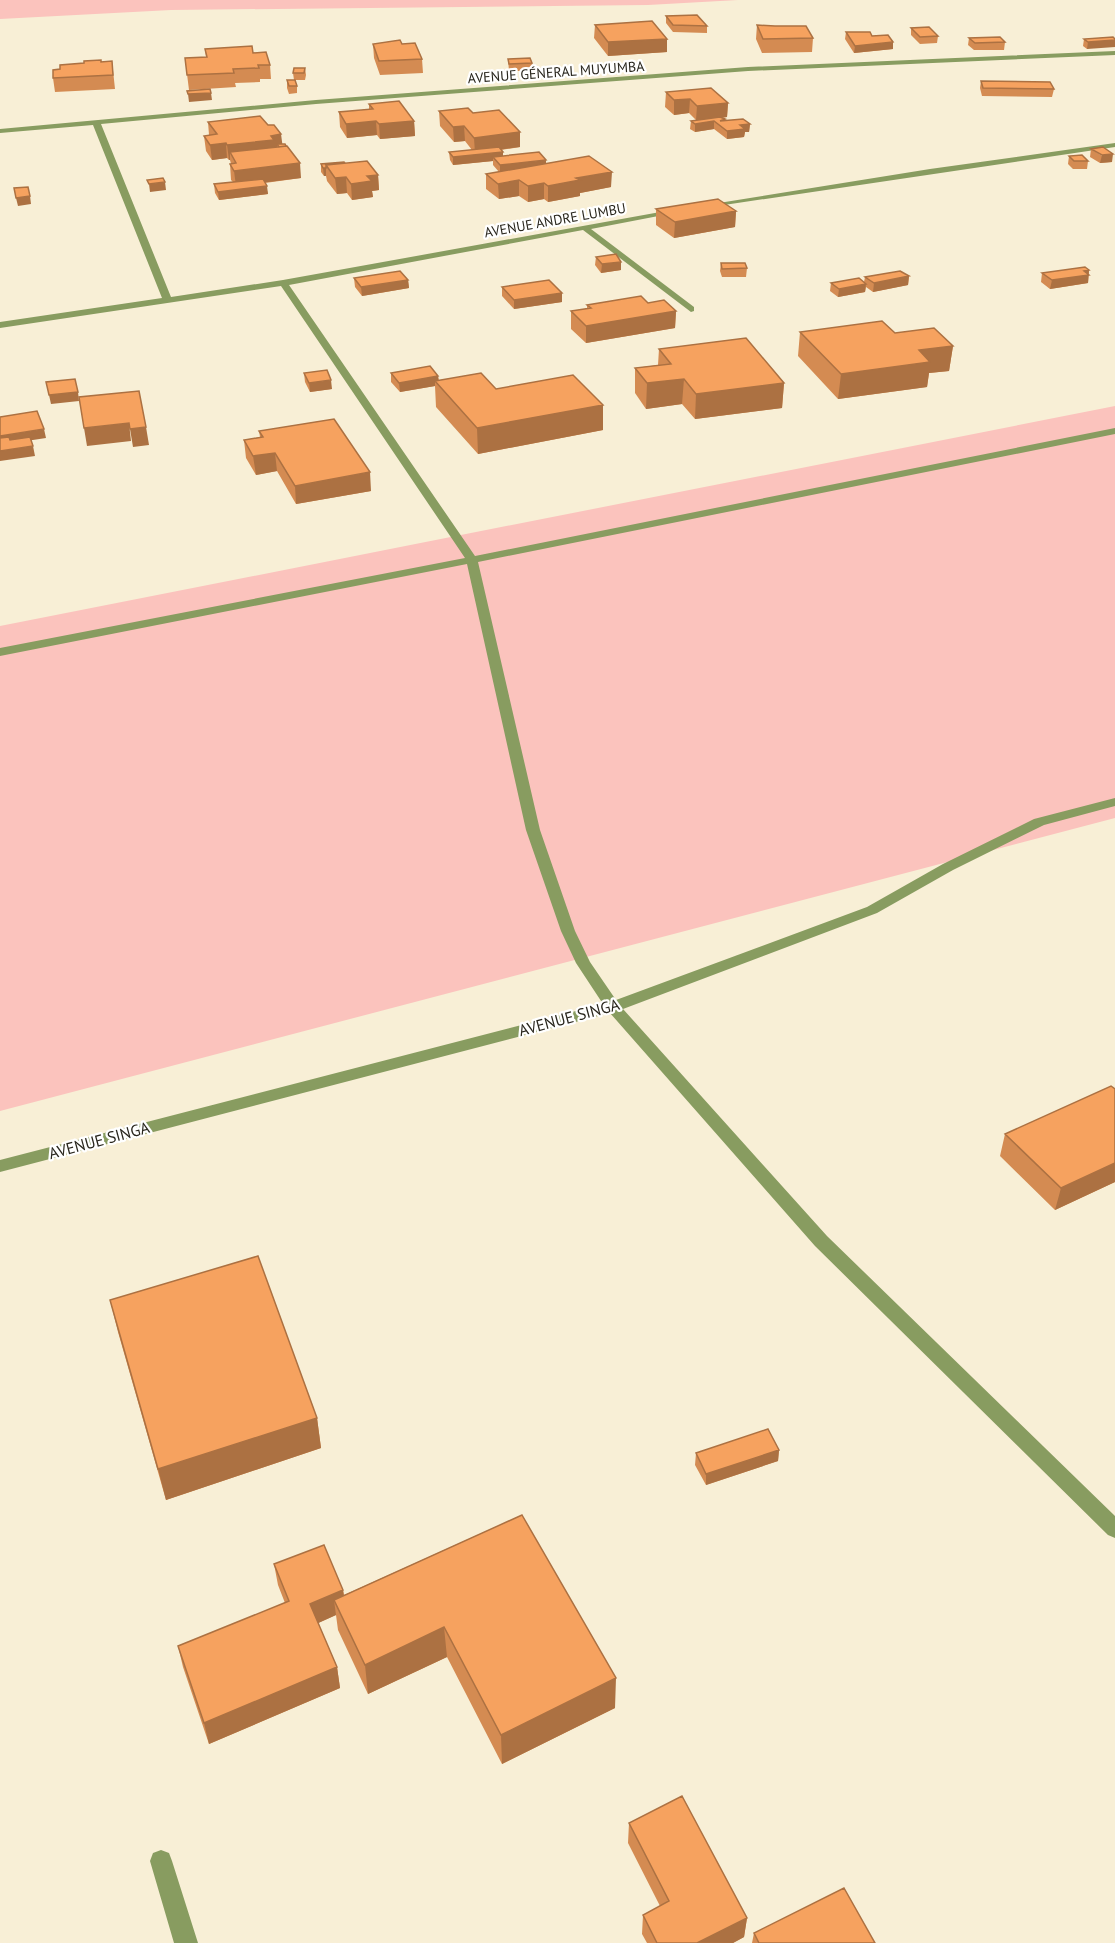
<svg xmlns="http://www.w3.org/2000/svg" width="1115" height="1943" viewBox="0 0 1115 1943" font-family="'PT Sans',sans-serif">
	<rect width="100%" height="100%" fill="#f8efd6"/>
	<path fill="#fbc3bd" d="M0,0H925H738L648,5L171,10L0,19Z
		M1115,406V818L0,1111V626Z"/>
	<g fill="none" stroke-linecap="round" stroke-linejoin="round">
		<path fill="#889c60" fill-rule="evenodd" d="M1115,51V55L748,71L316,104L101,124L171,297L283,280L677,209V213H674L591,229L694,307V311L691,312L583,230L289,285L475,556L1115,428V434L478,562L540,830L575,931L590,962L616,1000L867,907L943,864L1034,819L1115,798V806L1044,825L953,870L877,913L623,1009L827,1236L1115,1516V1538L1108,1535L815,1246L610,1013L0,1172V1160L603,1004L576,963L561,931L526,830L467,564L0,656V648L465,558L281,286L0,328V322L162,298L93,125L0,133V129L316,100L748,67Z
			M1115,143V147L704,208L700,206L930,169Z
			M161,1850L169,1853L172,1861L198,1943H174L150,1861L153,1853Z"/>
	</g>
	<path fill="#d48b52" d="M666,16L707,26V33L673,32L666,23Z
		M595,25L667,52L608,56L594,38Z
		M757,25L813,38L812,52L762,53L756,39Z
		M911,28L938,36L937,43L920,44L911,35Z
		M846,32L872,36L893,49L854,53L845,39Z
		M1113,37L1087,49L1083,46L1084,39Z
		M969,38L1005,42L1004,50H974L968,45Z
		M373,44H402L422,59L423,73L380,75L374,58Z
		M205,49L253,53L270,65L271,79H260V82L235,83L236,87L189,90L185,58L206,57Z
		M508,59L532,63L533,71H509Z
		M112,61L115,89L55,92L53,78L60,69L101,62Z
		M305,68L306,75L305,80H295L297,86V93L289,94L287,88V80H294L293,73Z
		M981,81L1054,89L1052,97L982,96L980,88Z
		M666,92L728,103L727,117L722,118L724,121L750,124L749,132H745L744,137L727,139L714,129L695,132L690,129L691,121L696,120L689,113L674,115L665,107Z
		M369,104L414,121L415,136L380,139L377,135L347,138L340,127L339,112L369,110Z
		M439,111L473,113L520,132V147L501,150L503,156L546,164L611,187L580,193V196L548,202L544,199L528,202L519,196L499,199L486,189V174L499,172L493,165V161L453,165L450,160L449,152L472,150L465,141L454,142L440,126Z
		M208,122L282,144L301,178L265,183L268,194L219,200L215,193L214,184L233,182L231,180L230,164H231L230,160H229L227,158L212,160L206,151L204,136L209,135Z
		M1091,149L1112,162L1100,163L1090,157Z
		M1069,156L1088,161L1087,169H1073L1068,164Z
		M345,163L378,175L379,190L372,191L373,197L352,200L347,193L337,194L327,181L326,176H324L321,172V164Z
		M656,209L736,211L735,227L674,238L656,225Z
		M596,257L621,262V270L601,273L595,265Z
		M721,263L747,268L746,277H722L720,271Z
		M1089,270L1088,283L1050,289L1041,282L1042,273Z
		M909,276L908,285L873,292L866,287L865,292L838,297L830,291L831,283L864,282L865,277Z
		M354,278L408,280L409,288L362,296L355,287Z
		M502,287L562,293V302L514,309L502,296Z
		M648,303L676,311L675,328L586,343L571,329V311L587,309V305Z
		M800,332L895,333L953,346L949,371L929,373L927,387L838,399L798,356Z
		M659,349L784,383L782,408L695,419L682,404L646,409L635,393V368L658,365Z
		M304,373L332,389L310,392L305,382Z
		M391,373L438,376L439,381L603,405V430L478,454L436,407L435,386L400,392L391,382Z
		M259,431L371,491L296,504L277,471L256,475L246,458L244,440L260,437Z
		M1115,1089V1182L1055,1210L1000,1156L1005,1134Z
		M110,1300L317,1418L321,1448L166,1500L118,1332Z
		M779,1450L778,1461L706,1485L695,1465L696,1453Z
		M522,1515L615,1708L502,1764L447,1657L368,1694L338,1630L336,1615L318,1623L337,1667L340,1688L209,1744L183,1667L178,1646L285,1603L278,1585L274,1564L343,1590L344,1595Z
		M629,1823L747,1918L744,1937L733,1943H647L642,1934L643,1915L660,1906L628,1843Z
		M754,1933L875,1943H752Z"/>
	<path fill="#ac7142" d="M667,39V52L608,56V42Z
		M1115,40V47L1087,49L1088,42Z
		M893,42V49L854,53L855,46Z
		M211,93L212,100L189,102L188,94Z
		M690,99L689,113L674,115V100Z
		M728,103L727,117L696,120L697,106Z
		M376,121L377,135L347,138L346,124Z
		M414,121L415,136L380,139L379,124Z
		M714,121V129L695,132V124Z
		M750,124L749,132H745L744,137L727,139V131L740,125Z
		M464,126L465,141L454,142L453,127Z
		M520,132V147L475,153L474,138Z
		M281,134L283,149L277,144L278,150L230,152V160H229L227,145L271,136Z
		M226,143L227,158L212,160L210,145Z
		M503,152V160L493,157V161L453,165V157Z
		M1113,154L1112,162L1100,163L1102,155Z
		M546,160V167L500,173V165Z
		M300,163L301,178L236,186L234,171Z
		M323,168H326V176H324Z
		M612,172L611,187L580,193V196L548,202V186L576,178Z
		M378,175L379,190L372,191L373,197L352,200L351,184L367,176Z
		M346,177L347,193L337,194L335,178Z
		M519,180V196L499,199L498,184Z
		M165,182L166,190L150,192L149,184Z
		M544,183V199L528,202V186Z
		M267,186L268,194L219,200L218,192Z
		M30,196L31,204L18,206L16,198Z
		M736,211L735,227L674,238L675,222Z
		M621,262V270L601,273L602,264Z
		M1089,270L1088,283L1050,289L1052,280L1084,271Z
		M909,276L908,285L873,292L874,283Z
		M408,280L409,288L362,296L361,287Z
		M866,284L865,292L838,297L839,289Z
		M562,293V302L514,309V300Z
		M676,311L675,328L586,343V326Z
		M953,346L949,371L929,373L927,387L838,399L841,374L919,350Z
		M438,376L439,385L435,381V386L400,392L399,383Z
		M684,379L682,404L646,409L647,383Z
		M331,380L332,389L310,392L309,383Z
		M784,383L782,408L695,419L696,394Z
		M78,392L79,401L51,404L49,395Z
		M603,405V430L478,454L477,428Z
		M129,423L131,441L87,446L84,428Z
		M146,427L149,445L133,447L130,429Z
		M44,429L46,438L0,445V436Z
		M33,446L35,456L0,461V451Z
		M275,453L277,471L256,475L253,456Z
		M370,472L371,491L296,504L295,486Z
		M1115,1163V1182L1055,1210L1061,1188Z
		M317,1418L321,1448L166,1500L158,1469Z
		M779,1450L778,1461L706,1485V1474Z
		M343,1590L346,1611L334,1600L336,1615L314,1625L310,1604Z
		M444,1627L447,1657L368,1694L365,1665Z
		M337,1667L340,1688L209,1744L204,1723Z
		M616,1678L615,1708L502,1764L501,1735Z
		M747,1918L744,1937L733,1943H697Z"/>
	<path fill="#f6a25f" stroke="#ac7142" stroke-width="1.5" d="M697,15L707,26L673,25L666,16Z
		M652,21L667,39L608,42L595,25Z
		M757,25L775,26H806L813,38L763,39Z
		M929,27L938,36L920,37L911,28Z
		M846,32H870L872,36L888,35L893,42L855,46Z
		M1000,37L1005,42L975,43L969,38Z
		M1113,37L1115,39V40L1088,42L1084,39Z
		M400,40L402,44L415,43L422,59L379,61L373,44Z
		M252,46L253,53L266,52L270,65H258L259,68L233,69L234,73L187,75L185,58L207,57L205,49Z
		M530,58L532,63L509,64L508,59Z
		M101,60V62L112,61L113,75L53,78V70L60,69V65L84,63V61Z
		M294,68H305L304,73H293Z
		M287,80H295L297,86H289Z
		M981,81L1050,82L1054,89L983,88Z
		M711,88L728,103L697,106L690,99L674,100L666,92Z
		M210,89L211,93L188,94L187,91Z
		M399,101L414,121L379,124L376,121L346,124L339,112L373,109L369,104Z
		M468,108L473,113L499,110L520,132L474,138L464,126L453,127L439,111Z
		M260,116L268,125H274L281,134L271,136L274,140L227,145L226,143L210,145L204,136L217,134L208,122Z
		M720,117L725,119L720,121L743,119L750,124L740,125L745,129L727,131L714,121L695,124L691,121Z
		M277,144H285L286,146L279,147Z
		M287,146L300,163L234,171L230,164L236,163L230,152Z
		M499,147L503,152L453,157L449,152Z
		M1103,147L1113,154L1102,155L1091,149Z
		M539,152L546,160L500,165L493,157Z
		M1082,155L1088,161H1074L1069,156Z
		M589,156L612,172L576,178L580,180L548,186L544,183L528,186L519,180L498,184L486,174Z
		M367,161L378,175L367,176L372,181L351,184L346,177L335,178L326,165Z
		M344,162L345,163L326,165V168H323L321,164Z
		M163,178L165,182L149,184L147,180Z
		M263,179L267,186L218,192L214,184Z
		M28,187L30,196L16,198L14,188Z
		M718,199L736,211L675,222L656,209Z
		M616,254L621,262L602,264L596,257Z
		M721,263H745L747,268L722,269Z
		M1085,267L1089,270L1084,271L1089,275L1052,280L1042,273Z
		M400,271L408,280L361,287L354,278Z
		M900,271L909,276L874,283L865,277Z
		M859,278L866,284L839,289L831,283Z
		M549,280L562,293L514,300L502,287Z
		M641,296L648,303L664,300L676,311L586,326L571,311L591,308L587,305Z
		M882,321L895,333L934,328L953,346L919,350L930,362L841,374L800,332Z
		M746,338L784,383L696,394L684,379L647,383L635,368L671,364L659,349Z
		M430,366L438,376L399,383L391,373Z
		M327,370L331,380L309,383L304,373Z
		M481,373L496,389L573,375L603,405L477,428L435,381Z
		M75,379L78,392L49,395L46,382Z
		M139,391L146,427L130,429L129,423L84,428L79,397Z
		M37,411L44,429L0,436V417Z
		M334,419L370,472L295,486L275,453L253,456L244,440L263,437L259,431Z
		M9,437L10,440L30,437L33,446L0,451V438Z
		M1111,1086L1115,1089V1163L1061,1188L1005,1134Z
		M258,1256L317,1418L158,1469L110,1300Z
		M768,1429L779,1450L706,1474L696,1453Z
		M522,1515L616,1678L501,1735L444,1627L365,1665L334,1600Z
		M324,1545L343,1590L310,1604L337,1667L204,1723L178,1646L289,1601L274,1564Z
		M682,1796L747,1918L697,1943H657L643,1915L669,1901L629,1823Z
		M844,1888L875,1943H759L754,1933Z"/>
	<g text-anchor="middle" stroke-width="4.5" stroke-linejoin="round" paint-order="stroke">
		<g font-size="14" fill="#29261d" stroke="#fff">
			<text transform="translate(556 72) rotate(-4)" y="5">AVENUE GÉNERAL MUYUMBA</text>
			<text transform="translate(555 220) rotate(-10)" y="5">AVENUE ANDRE LUMBU</text>
		</g>
		<g font-size="16" fill="#29261d" stroke="#fff">
			<text transform="translate(569 1017) rotate(-15)" y="6">AVENUE SINGA</text>
			<text transform="translate(99 1140) rotate(-15)" y="6">AVENUE SINGA</text>
		</g>
	</g>
</svg>
